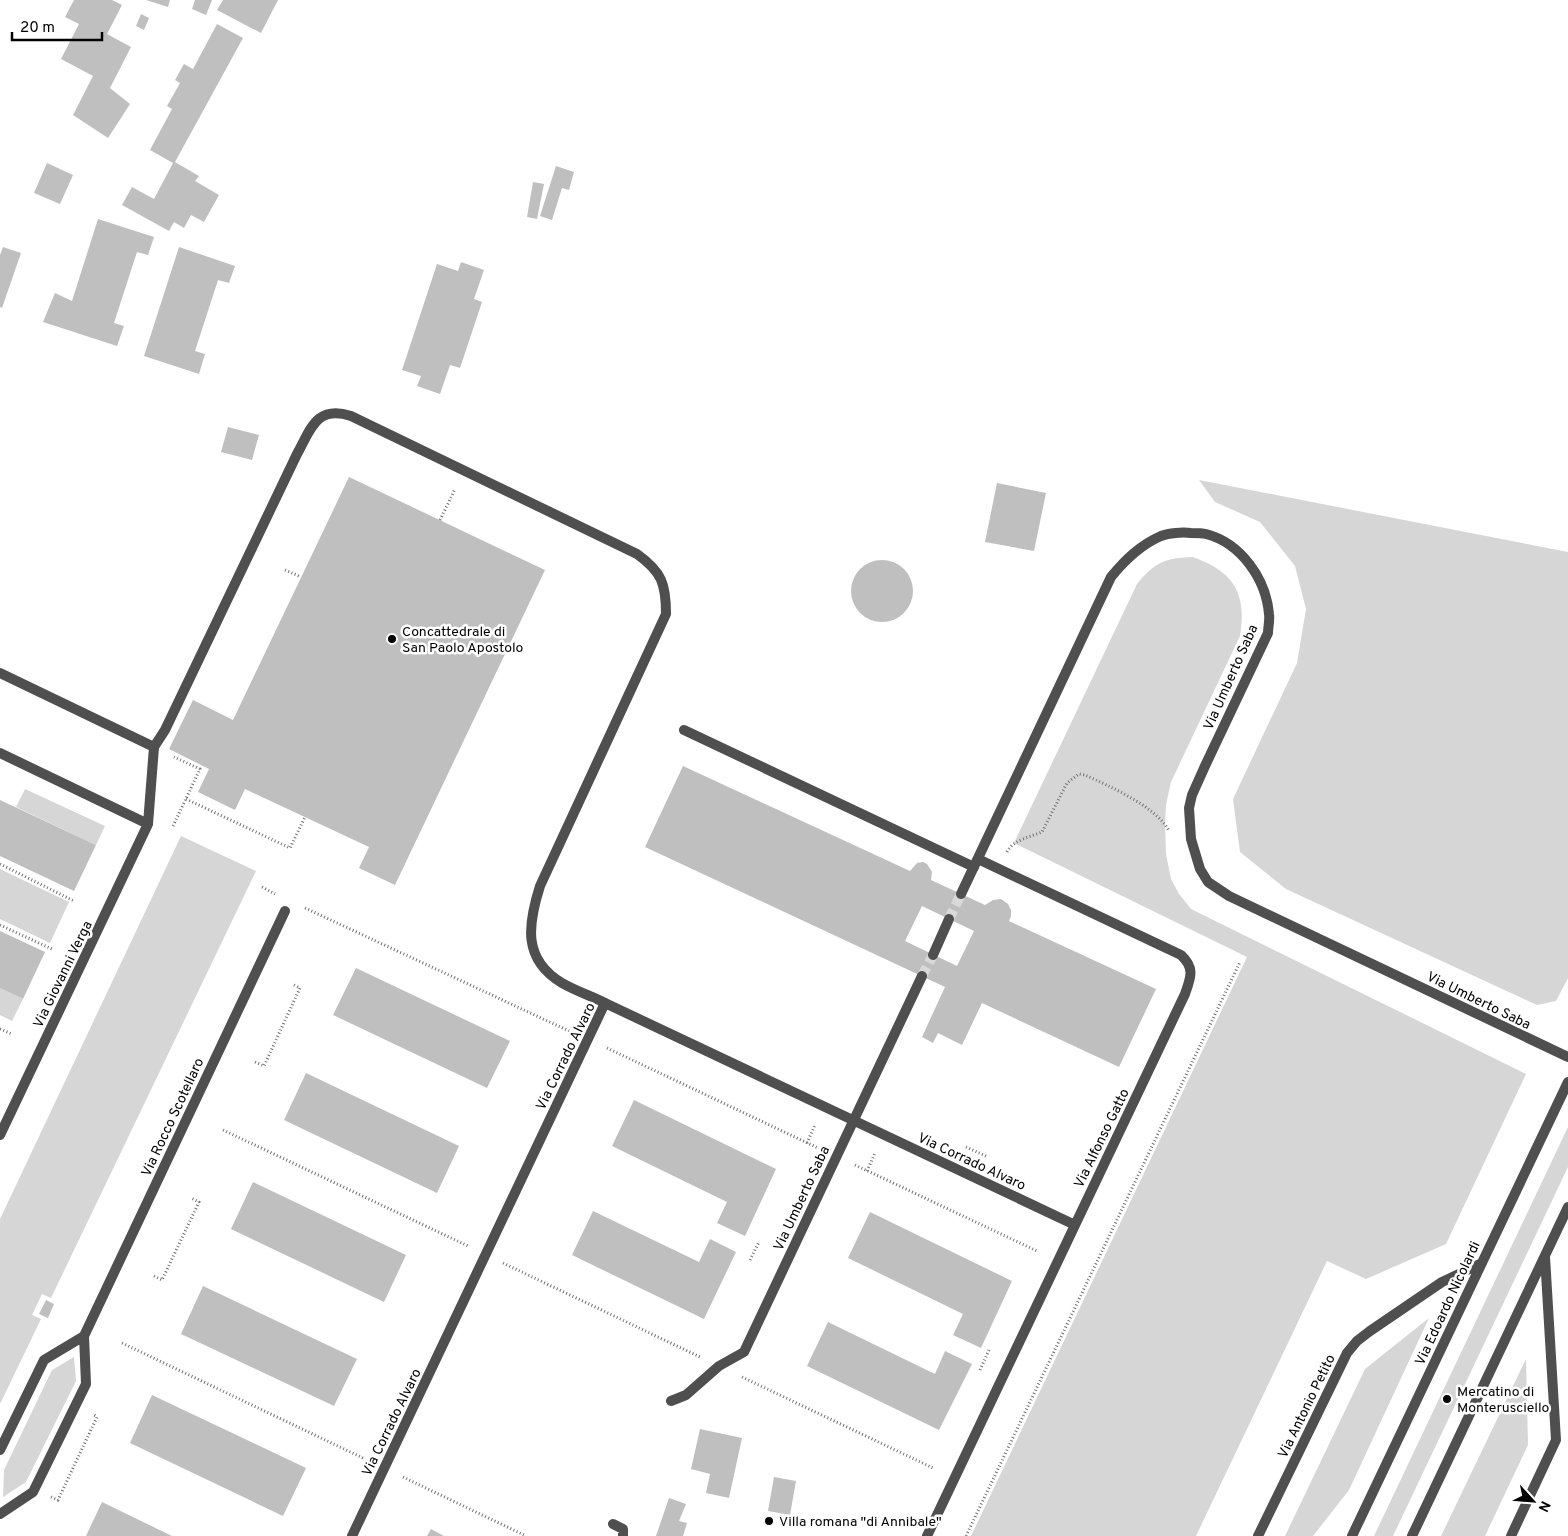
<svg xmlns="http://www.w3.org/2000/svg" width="1568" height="1536" viewBox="0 0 1568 1536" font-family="Overpass,sans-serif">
	<rect width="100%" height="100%" fill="#fff"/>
	<path fill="#d6d6d6" d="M1199,480L1568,552V978L1556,1001L1537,1005L1286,889L1240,852L1233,799L1297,663L1306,609L1295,566L1260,522L1215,502Z
		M1193,557C1234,572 1247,593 1240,636L1171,782L1166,805L1165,823L1166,854L1171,879L1179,894L1191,909L1526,1074L1446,1244L1366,1279L1327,1261L1196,1536H971L1247,957L1014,843L1137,584C1155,562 1165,558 1193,557Z
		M25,789L105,826L96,845L16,807Z
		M181,836L256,871L51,1298L42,1294L32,1315L41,1319L0,1404V1219Z
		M0,869L69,902L50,943L0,919Z
		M0,988L23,999L12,1021L0,1015Z
		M1568,1127V1167L1393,1536H1374Z
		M1429,1318L1349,1490L1313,1536H1285L1365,1369Z
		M74,1357L76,1381L26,1482L3,1497L4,1470L52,1370Z
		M1526,1359L1528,1445L1485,1536H1441Z"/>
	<path fill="#bfbfbf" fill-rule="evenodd" d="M74,0H112L122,5L107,34L131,47L110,88L130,104L108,138L73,115L93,76L61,59L79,24L65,17Z
		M146,0H170L168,7Z
		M195,0H212L206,15L192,9Z
		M223,0H278L261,33L217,10Z
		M141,14L149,18L144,30L136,26Z
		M217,24L243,38L175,162L199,176L195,181L219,195L204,222L191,215L184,228L174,222L169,231L122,205L132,187L154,199L173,163L150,150L172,109L167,106L180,83L175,80L184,64L193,69Z
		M47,163L73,175L60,204L34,193Z
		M556,166L574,172L569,190L562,188L552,220L540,216Z
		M533,182L544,184L537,219L527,217Z
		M98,219L154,237L148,255L137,252L114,323L124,326L117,346L43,322L55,293L72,301Z
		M3,247L21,253L2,308L0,307V255Z
		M179,247L235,266L229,283L218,280L195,351L205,354L199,374L144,356Z
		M461,262L484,270L474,299L482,302L460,368L450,365L440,394L417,386L421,376L402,370L437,264L458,271Z
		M228,427L259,435L252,460L221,452Z
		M349,477L545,570L395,885L359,868L369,847L245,789L235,810L198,792L209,769L169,749L193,700L233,720Z
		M997,483L1046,493L1034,551L985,542Z
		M851 591a31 31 0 1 1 62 0a31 31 0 1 1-62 0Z
		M683,766L910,871L917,863L923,862L927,864L932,872L931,880L985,905L993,900L1001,899L1008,904L1011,910V916L1009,921L1156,989L1119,1067L982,1003L962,1045L938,1033L933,1043L922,1037L945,987L645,847ZM922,906L974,931L957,966L905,941Z
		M0,800L96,845L74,891L0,856Z
		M0,931L45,952L23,999L0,988Z
		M356,968L510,1041L487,1088L333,1015Z
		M306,1073L459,1146L437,1193L284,1120Z
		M634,1100L776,1169L745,1236L717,1223L727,1202L612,1146Z
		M253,1182L406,1255L384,1302L231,1229Z
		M593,1211L699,1262L710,1239L736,1252L704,1319L572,1255Z
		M870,1212L1012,1281L981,1348L953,1335L963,1314L848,1258Z
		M203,1286L357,1359L334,1406L181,1334Z
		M46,1300L54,1304L48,1318L39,1314Z
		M828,1322L935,1374L945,1351L972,1364L939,1430L807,1366Z
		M152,1395L306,1468L283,1516L130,1443Z
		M700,1429L742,1438L729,1498L706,1493L710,1474L691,1469Z
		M774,1477L796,1481L790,1515L768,1511Z
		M669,1498L686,1504L679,1521L687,1523L683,1536H656Z
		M102,1502L172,1536H86Z
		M431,1529L444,1536H427Z"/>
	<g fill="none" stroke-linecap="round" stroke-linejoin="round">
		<path stroke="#d9d9d9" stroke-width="10" stroke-dasharray="10 5" stroke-linecap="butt" d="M949,919L961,894
			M922,976L933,955"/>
		<path stroke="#717171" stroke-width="3" stroke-dasharray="1 2.5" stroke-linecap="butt" d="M440,520L455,489
			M285,570L301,577
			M186,799L290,848L305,817
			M173,826L200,769L174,757
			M1007,852C1013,840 1030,837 1042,832L1067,783L1079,774L1085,775C1109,786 1157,807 1169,831
			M0,864L74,901
			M262,887L275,894
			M305,908L569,1031
			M0,925L52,949
			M0,1029L12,1034
			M607,1048L818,1148
			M255,1062L264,1066L300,988L292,984
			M223,1130L468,1246
			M807,1143L815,1125
			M966,1147L988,1157
			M855,1165L1037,1251
			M867,1171L875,1153
			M750,1260L759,1242
			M503,1263L700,1357
			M154,1276L162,1280L199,1202L191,1198
			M122,1343L365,1459
			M980,1370L989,1350
			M742,1377L933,1468
			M403,1477L526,1536
			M51,1497L58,1500L97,1417L94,1415
			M966,1536L1240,962"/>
		<path stroke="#4f4f4f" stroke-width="10" d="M684,730L974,867
			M154,747L165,730L297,454C311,429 316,405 351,416L637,554C662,572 666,584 666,614L540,886C528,924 522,959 562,983C576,991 591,996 605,1003"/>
		<path stroke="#4f4f4f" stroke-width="10" d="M0,673L154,747L148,824L0,1135
			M0,753L148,824
			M961,894L1111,577C1125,560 1140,545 1161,536C1169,533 1182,532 1191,533C1196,533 1202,533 1206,534C1241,543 1266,579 1269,614C1270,620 1268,627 1268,633L1205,766L1192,795L1189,808L1191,839L1200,869L1208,882L1229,896L1568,1057
			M933,955L949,919
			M84,1336L285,911
			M671,1401L686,1395L719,1366L744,1352L922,976
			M0,1450L44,1360L84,1336L86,1384L33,1492L0,1514
			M613,1524L623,1529V1536
			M352,1536L605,1003L1075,1225
			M927,1536L1185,994C1191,977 1195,968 1181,955L978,859
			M1258,1536L1347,1353L1357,1341L1370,1331L1442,1282L1482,1263
			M1352,1536L1568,1082
			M1412,1536L1568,1207
			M1511,1536L1556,1440L1545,1257"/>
	</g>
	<g fill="#000" stroke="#fff" stroke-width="2">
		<circle cx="392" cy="639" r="5"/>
		<circle cx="1447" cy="1399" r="5"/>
		<circle cx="769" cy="1521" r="5"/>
	</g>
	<g text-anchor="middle" stroke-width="5" stroke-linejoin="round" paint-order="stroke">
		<g font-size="14" fill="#000" stroke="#fff" text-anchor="start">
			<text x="402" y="636">Concattedrale di<tspan x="402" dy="16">San Paolo Apostolo</tspan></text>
			<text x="1457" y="1396">Mercatino di<tspan x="1457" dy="16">Monterusciello</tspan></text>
			<text x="779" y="1526">Villa romana "di Annibale"</text>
		</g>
		<g font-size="14" fill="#000" stroke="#fff">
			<text transform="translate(1230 677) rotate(-66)" y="5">Via Umberto Saba</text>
			<text transform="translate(62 974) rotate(-64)" y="5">Via Giovanni Verga</text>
			<text transform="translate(1479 1000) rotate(26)" y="5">Via Umberto Saba</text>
			<text transform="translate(565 1056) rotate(-64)" y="5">Via Corrado Alvaro</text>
			<text transform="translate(172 1117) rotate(-65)" y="5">Via Rocco Scotellaro</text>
			<text transform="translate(1101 1138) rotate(-64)" y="5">Via Alfonso Gatto</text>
			<text transform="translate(972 1161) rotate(25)" y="5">Via Corrado Alvaro</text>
			<text transform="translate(801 1198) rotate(-65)" y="5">Via Umberto Saba</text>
			<text transform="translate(1447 1303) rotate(-65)" y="5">Via Edoardo Nicolardi</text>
			<text transform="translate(1306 1406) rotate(-64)" y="5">Via Antonio Petito</text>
			<text transform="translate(391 1422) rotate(-64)" y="5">Via Corrado Alvaro</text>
		</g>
	</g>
	<g transform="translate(1533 1501) rotate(116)" stroke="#ffffff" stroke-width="4" paint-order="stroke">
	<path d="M0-4L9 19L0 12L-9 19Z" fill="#000000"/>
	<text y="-8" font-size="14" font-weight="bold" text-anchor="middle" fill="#000000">N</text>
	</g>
	<path d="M12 32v8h90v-8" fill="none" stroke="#000000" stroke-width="2.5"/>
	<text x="20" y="32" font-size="15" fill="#000000" stroke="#ffffff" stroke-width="4" paint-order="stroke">20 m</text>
</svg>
